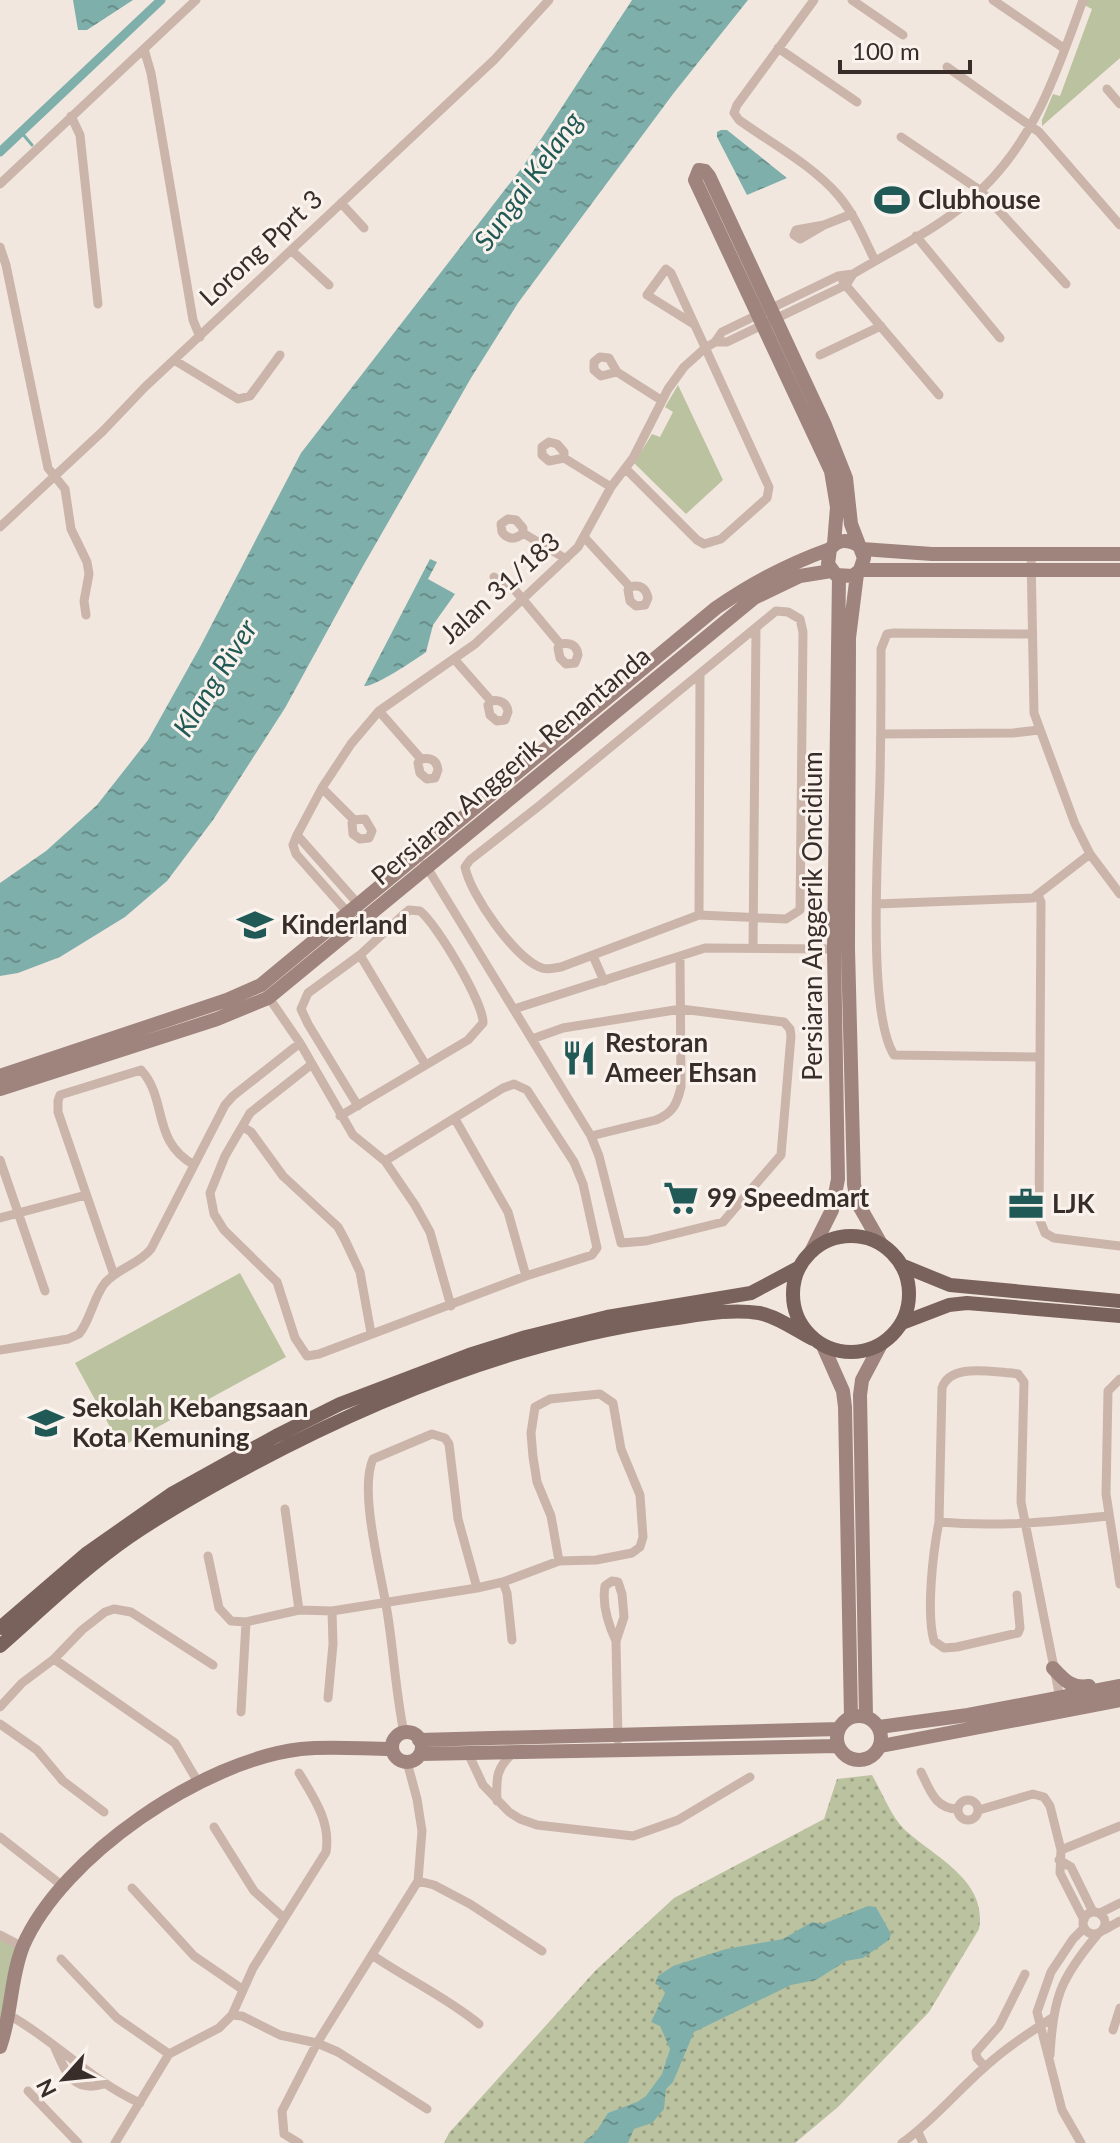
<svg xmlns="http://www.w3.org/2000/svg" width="1120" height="2143" viewBox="0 0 1120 2143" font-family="Lato,sans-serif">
	<defs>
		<pattern id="grass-dots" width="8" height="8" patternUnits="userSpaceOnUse" patternTransform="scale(2)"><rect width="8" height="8" fill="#bbc29f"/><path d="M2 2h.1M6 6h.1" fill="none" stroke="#999e82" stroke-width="1.8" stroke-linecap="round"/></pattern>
		<pattern id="water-ripples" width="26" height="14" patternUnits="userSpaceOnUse" patternTransform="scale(2)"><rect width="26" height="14" fill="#7fafab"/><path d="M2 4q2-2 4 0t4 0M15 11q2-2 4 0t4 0" fill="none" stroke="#698f8b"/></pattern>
	</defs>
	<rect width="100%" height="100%" fill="#f2e7df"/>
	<path fill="url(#grass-dots)" d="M872,1775C882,1792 891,1816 904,1829C934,1857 988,1880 979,1929L929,2012L838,2107L795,2143H444L449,2133L595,1971L674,1898L824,1819L837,1779Z"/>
	<path fill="#bbc29f" d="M1086,0H1120V58L1042,126V120L1053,94L1060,96L1092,9L1084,5Z
		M678,385L723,480L686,514L634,463L652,434L660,437L673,412L665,407Z
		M240,1273L286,1357L121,1447L75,1363Z
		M0,1938L26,1954L0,2039Z"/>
	<path fill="url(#water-ripples)" d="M73,0H133L87,30H78Z
		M632,0H748L673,94L518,303L471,378L363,566L285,708L213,820L167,881L125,917L60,957L18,973L0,976V883L46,851L97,805L148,740L200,647L301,453L524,165Z
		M721,130H727L787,178L747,195L717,137V132Z
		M430,559L437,562L428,579L455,594L433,625L426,652C415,660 373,688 364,686Z
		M868,1906L876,1907L891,1934L889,1940L863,1958L846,1961L816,1980L791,1985L694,2032L673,2082L666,2089L664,2109L652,2123L634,2129L628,2143H583L596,2132L608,2113L637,2102L646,2096L662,2074L670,2049L660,2026L651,2022L665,1993L660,1986L655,1984L658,1976L673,1966L726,1949L783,1939L812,1922L823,1924Z"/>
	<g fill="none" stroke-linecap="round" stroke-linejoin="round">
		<path stroke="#7fafab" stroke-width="3" d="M21,132L32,145"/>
		<path stroke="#7fafab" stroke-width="9" d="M0,152L161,0"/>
		<path stroke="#cbb5ab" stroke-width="9" d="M814,0L737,105L734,113L739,120C771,143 812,165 838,195C855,215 864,238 875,261
			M852,0L903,35
			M993,0L1065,49
			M778,48L857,102
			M144,49L151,73L193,320L200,337
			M947,67L1039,132L1120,225
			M1107,89L1120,104
			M71,116L80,135L98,304
			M901,137L981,191L1066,284
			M0,184L196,0
			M341,203L364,228
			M824,225L796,230L794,235L800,239L824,225L852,214
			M916,236L1000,338
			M0,247L6,265L48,468L65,489L71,529L87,562L89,574L84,601L86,615
			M291,250L329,285
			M843,282L939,395
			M715,342H727L846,285L853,274C896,248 946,225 982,189C1036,137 1058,69 1083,0
			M820,355L881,326
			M174,360L238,399L250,396L280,355
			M617,372L601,376L594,370V362L600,357L609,358L617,372L661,400
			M564,458L549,461L542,455V447L549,442L557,444L564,452V458L611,487
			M626,469L697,540L704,544L721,539L767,498L769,487L671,273L666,269L647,295L695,325
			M0,527L103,431L145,387L494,60L549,0
			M523,533C516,540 508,540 502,532L501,524L508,519L516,520L523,528V533L566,559
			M585,538L630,587C640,584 646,588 648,598L645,605L636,606L630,601L628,590L630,587
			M1031,554L1034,713L1075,824L1090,854L1120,894
			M494,577L514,589L560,644C570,642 577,645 578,655L575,663L566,664L560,658L558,648L560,644
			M776,611L788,612L800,619L803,632L800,910L786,919L699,915L561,967C554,968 548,970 542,968C515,959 470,894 465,867L470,860L539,806Z
			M1031,634L894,633L887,634L881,649C881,691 881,734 880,777C879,835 866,1011 894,1055L1039,1057
			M455,660L491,701C500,699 507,703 508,712L505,720L497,721L490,715L488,705L491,701
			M379,711L421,759C430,757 437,760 438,770L435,778L427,779L420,773L418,763L421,759
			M881,734L1013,733L1039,730
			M322,788L354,820L365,819L372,831L369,838L360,839L353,834L352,823L354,820
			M297,835L322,788L351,744L379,711L475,644L578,547L611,487L633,458L668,389L684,367L704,349L715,342L722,332L838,276L853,274
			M425,864L591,1136L599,1156L621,1243L646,1241L723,1222L781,1155L791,1036L790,1029L784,1022L681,1009L563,1028L532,1039
			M1038,895L1041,902L1039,1218L1045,1233L1054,1238L1120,1246
			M877,904L1033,898L1090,854
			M349,914L296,854L293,845L297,835L359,905
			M699,915L700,674
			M753,948L756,628
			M360,955L425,1064
			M593,956L604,981
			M267,995L300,1043L353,1135L385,1161L415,1205L430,1232L451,1306
			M514,1009L705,948L837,949
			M312,1064L250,1113L225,1156L210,1193L214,1214L224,1230L277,1282L295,1338L307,1356L319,1354L526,1276L592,1255L597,1248L583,1184L574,1162L527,1090L514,1084L503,1088L385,1161
			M340,1116L468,1040L483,1023C484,1004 437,924 420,911L409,910L402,916L360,955L308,993L301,1009L308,1024L358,1106
			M455,1119L508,1212L526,1276
			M243,1127L251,1132L283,1176L338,1227L345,1240L360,1272L371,1333
			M591,1136L656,1120C673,1113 677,1104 681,1087L680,957
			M0,1160L45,1291
			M0,1218L86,1195
			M114,1275L58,1112V1101L60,1095L141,1070C168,1099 151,1141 194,1165
			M0,1350L68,1339L79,1334C91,1319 93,1298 105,1283C118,1268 138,1265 151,1249L225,1105L233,1096L300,1043
			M1120,1379L1108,1391L1106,1494L1120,1584
			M285,1509L299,1610
			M939,1522C997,1527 1051,1522 1108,1516
			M208,1556L219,1608L231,1621L246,1622L299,1610L332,1611L477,1588L503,1582L559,1561L596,1560L632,1553L640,1547L643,1537L640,1495L621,1449L613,1403L600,1394L550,1399L535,1407L531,1433L533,1457L537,1482L551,1516L559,1561
			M503,1582L507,1593L512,1640
			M1017,1595L1020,1628L1018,1633L957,1647L944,1648L934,1641C926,1613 933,1551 939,1522L942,1388C950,1363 990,1372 1012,1373L1018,1374L1024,1382L1021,1502L1061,1703
			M616,1641C608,1624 602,1604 605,1586L612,1581L618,1582L622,1594L624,1617L616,1641L618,1740
			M54,1659L175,1743L198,1782
			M328,1698L333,1644L332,1611
			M0,1707L22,1683L54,1659L82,1630L105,1612L114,1609L131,1612L213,1665
			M241,1712L246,1622
			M0,1724L37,1750L63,1781L104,1812
			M404,1733C396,1694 394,1656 388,1617C383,1580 358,1492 373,1459L432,1434L445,1438L449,1444L458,1519L477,1588
			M468,1753L483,1785L509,1812L520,1819L537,1825L633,1836L678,1820L750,1777
			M921,1772C930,1790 935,1809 958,1809
			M958 1810a10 10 0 1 1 20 0a10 10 0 1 1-20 0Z
			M497,1801C496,1778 496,1766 515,1752
			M979,1810L1033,1794L1044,1797L1050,1806L1061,1850L1060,1873L1084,1920
			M214,1827L254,1891L284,1918
			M0,1837L64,1887
			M1061,1850L1120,1826
			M1059,1860L1071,1867L1093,1912
			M418,1881L434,1885L470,1904L542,1951
			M132,1888L194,1956L242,1989
			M1083 1923a11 11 0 1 1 22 0a11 11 0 1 1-22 0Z
			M1100,1913L1120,1903
			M1104,1930L1120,1921
			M0,1935L23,1947
			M372,1955C407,1979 446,1997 479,2024
			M61,1959L117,2018L169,2054
			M9,2015C56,2041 91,2081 140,2103
			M232,2015L253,1968L326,1852C331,1822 314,1798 299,1773
			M1113,2030L1120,2008
			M55,2048C66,2073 73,2093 104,2084
			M1050,2055C1053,1998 1060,1979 1097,1935
			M985,2067L977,2058L976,2052L999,2026L1025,1974
			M28,2091L78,2143
			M918,2132L923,2143
			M115,2143L169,2054L219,2028L232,2015L242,2016L280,2035L317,2043L338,2052L427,2109
			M299,2143L284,2134L282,2111L317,2043L418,1881L422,1831L417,1799L407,1762
			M902,2143C933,2121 957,2091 986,2066C1007,2047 1029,2033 1052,2018
			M1081,2143L1062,2110L1037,2012L1051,1972L1073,1939L1084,1928"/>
		<path stroke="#9e847c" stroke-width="14" d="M834,544L837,507L831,471L695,180L699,170L705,171L709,176L825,425L846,478L851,524L864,558L860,570L853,576L836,575L828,564L830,549C838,539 847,539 858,545
			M862,549L932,554H1120
			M860,570H1120
			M857,574L849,638L848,949L854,1184L857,1202L881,1244
			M0,1076L227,1000L261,985L716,608C752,583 788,564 830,549
			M0,1089L217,1019L268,998L754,598L800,576L831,571
			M812,1250L832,1210L838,1179L834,950L839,576
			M823,1346L843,1391L845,1407L851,1717
			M1053,1668C1064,1680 1072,1689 1089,1686
			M837 1738a22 22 0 1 1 44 0a22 22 0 1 1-44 0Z
			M866,1716L860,1395L862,1380L880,1346
			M879,1727L968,1715L1120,1686
			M392 1747a15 15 0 1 1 30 0a15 15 0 1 1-30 0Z
			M419,1740L839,1729
			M881,1746L1120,1700
			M420,1754L838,1746
			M0,2047C12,2014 10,1978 23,1946C62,1856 204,1760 301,1749C331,1746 362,1749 392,1749"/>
		<path stroke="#7a625c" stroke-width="14" d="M793 1294a58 58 0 1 1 116 0a58 58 0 1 1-116 0Z
			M901,1265L950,1285L1120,1301
			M902,1323L949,1305L967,1303L1120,1316
			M0,1628L86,1554L173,1493L276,1436L340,1404L469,1355L526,1337L607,1317L751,1293L798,1268
			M0,1646C42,1609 83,1569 129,1537C167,1511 208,1488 249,1466C378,1397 518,1341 663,1320C694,1316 728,1308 759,1313C777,1316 797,1331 813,1339"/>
	</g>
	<defs>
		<g id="stadium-bare" transform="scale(2.76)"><path d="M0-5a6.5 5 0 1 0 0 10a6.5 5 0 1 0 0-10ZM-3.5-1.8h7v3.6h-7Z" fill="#205956" stroke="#faf2ec" stroke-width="2.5" paint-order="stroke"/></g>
		<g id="school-bare" transform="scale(2.76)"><path d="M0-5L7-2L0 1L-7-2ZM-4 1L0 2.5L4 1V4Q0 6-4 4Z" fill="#205956" stroke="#faf2ec" stroke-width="2.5" paint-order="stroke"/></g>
		<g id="restaurant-bare" transform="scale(2.76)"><path d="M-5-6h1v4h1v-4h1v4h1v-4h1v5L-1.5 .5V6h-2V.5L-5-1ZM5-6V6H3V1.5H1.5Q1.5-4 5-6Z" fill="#205956" stroke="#faf2ec" stroke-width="2.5" paint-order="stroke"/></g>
		<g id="supermarket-bare" transform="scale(2.76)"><path d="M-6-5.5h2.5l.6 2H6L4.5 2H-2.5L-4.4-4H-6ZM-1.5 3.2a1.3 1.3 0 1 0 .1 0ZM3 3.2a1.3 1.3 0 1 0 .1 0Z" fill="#205956" stroke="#faf2ec" stroke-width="2.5" paint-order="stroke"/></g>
		<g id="office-bare" transform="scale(2.76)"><path d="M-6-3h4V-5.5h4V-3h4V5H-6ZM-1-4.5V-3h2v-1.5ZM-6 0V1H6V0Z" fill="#205956" stroke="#faf2ec" stroke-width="2.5" paint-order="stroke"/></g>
	</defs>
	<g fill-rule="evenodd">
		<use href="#stadium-bare" x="892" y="200"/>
		<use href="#school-bare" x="255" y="925"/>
		<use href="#restaurant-bare" x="579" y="1058"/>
		<use href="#supermarket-bare" x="681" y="1198"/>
		<use href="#office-bare" x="1026" y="1204"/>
		<use href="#school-bare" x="46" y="1423"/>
	</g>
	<g text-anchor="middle" stroke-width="6" stroke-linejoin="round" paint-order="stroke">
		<g font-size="26" font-weight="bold" fill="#392d2a" stroke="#faf2ec" text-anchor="start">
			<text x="918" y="209">Clubhouse</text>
			<text x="281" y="934">Kinderland</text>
			<text x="605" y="1052">Restoran<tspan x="605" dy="30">Ameer Ehsan</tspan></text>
			<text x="707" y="1207">99 Speedmart</text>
			<text x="1052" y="1213">LJK</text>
			<text x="72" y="1417">Sekolah Kebangsaan<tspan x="72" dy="30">Kota Kemuning</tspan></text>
		</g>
		<g font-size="26" fill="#392d2a" stroke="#faf2ec">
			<text transform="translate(261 248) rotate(-43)" y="9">Lorong Pprt 3</text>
			<text transform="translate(500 588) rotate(-42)" y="9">Jalan 31/183</text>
			<text transform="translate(511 766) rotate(-40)" y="9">Persiaran Anggerik Renantanda</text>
			<text transform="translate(813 916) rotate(-90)" y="9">Persiaran Anggerik Oncidium</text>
		</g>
		<g font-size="28" font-style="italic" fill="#205956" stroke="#faf2ec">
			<text transform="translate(528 181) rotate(-54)" y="10">Sungai Kelang</text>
			<text transform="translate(215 678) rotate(-58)" y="10">Klang River</text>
		</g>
	</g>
	<g transform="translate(64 2079) rotate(243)" stroke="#faf2ec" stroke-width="6" paint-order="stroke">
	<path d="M0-6L14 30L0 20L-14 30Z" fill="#392d2a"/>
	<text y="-12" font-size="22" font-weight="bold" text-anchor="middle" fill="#392d2a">N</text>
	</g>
	<path d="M840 60v12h130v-12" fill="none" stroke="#392d2a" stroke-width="4"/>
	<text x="852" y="60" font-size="24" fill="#392d2a" stroke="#faf2ec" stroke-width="6" paint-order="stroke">100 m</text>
</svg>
